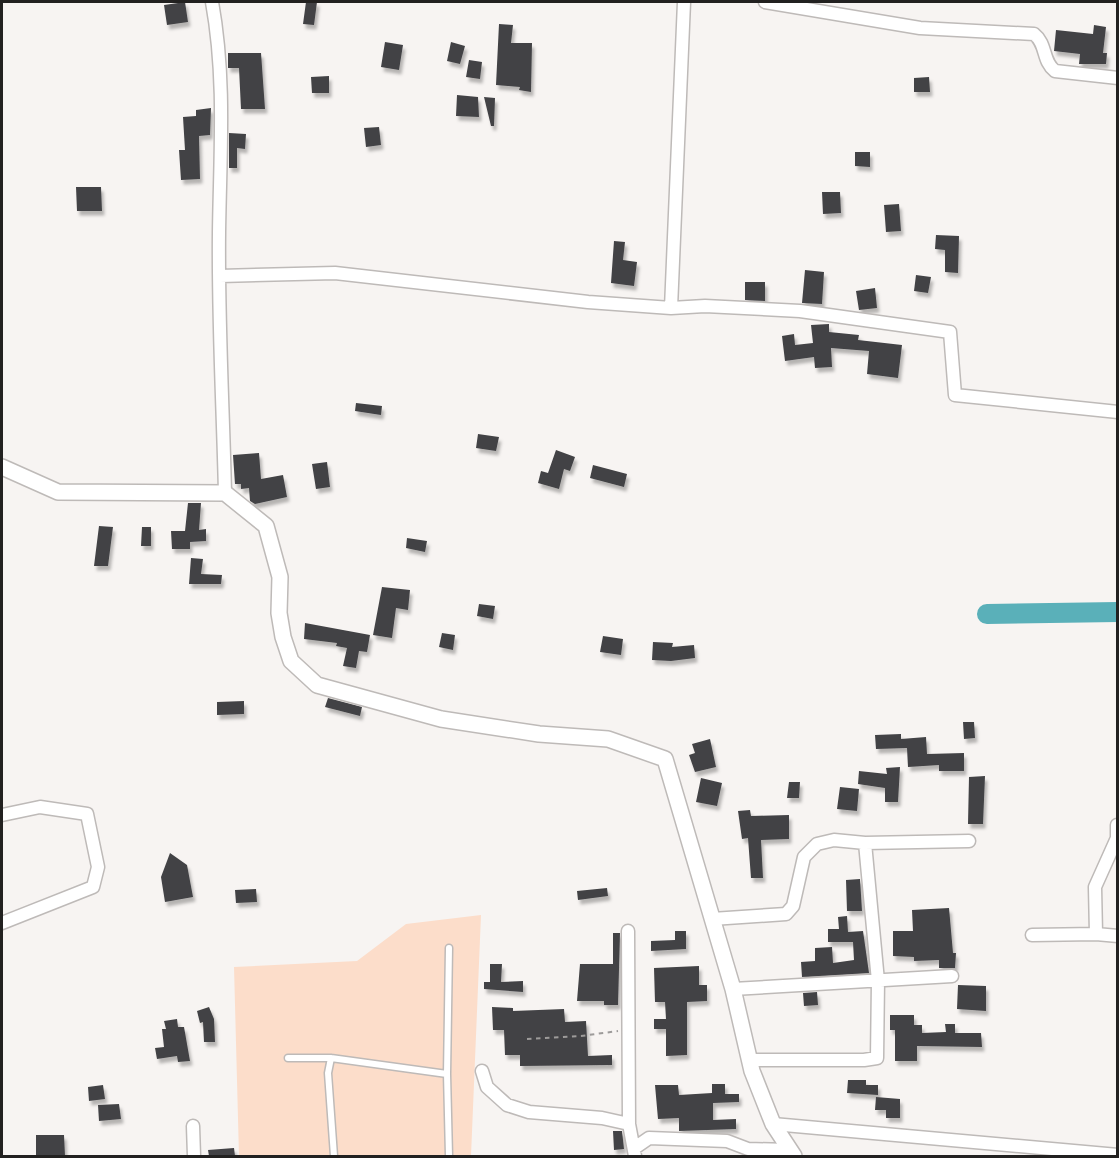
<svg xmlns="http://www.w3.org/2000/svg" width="1119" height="1158" viewBox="0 0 1119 1158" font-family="Barlow,sans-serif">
	<defs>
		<filter id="shadow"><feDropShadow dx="2.5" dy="4.5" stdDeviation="1.5" flood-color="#0004"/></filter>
	</defs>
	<rect width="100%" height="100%" fill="#f7f4f2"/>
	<path fill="#fcddca" d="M481,915L471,1156H239L234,967L357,961L406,924Z"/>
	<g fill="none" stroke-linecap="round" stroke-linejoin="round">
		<path stroke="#5ab0b9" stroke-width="20" d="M987,614L1118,612"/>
	</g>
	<path fill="#424245" filter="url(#shadow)" d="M185,2L188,22L167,25L164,5Z
		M306,2H317L314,25L303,24Z
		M499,24L513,25L511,43H532L531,92L519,90L520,87L496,85Z
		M1094,25L1106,27L1103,53H1107L1106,64H1079L1080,54L1054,51L1056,30L1093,34Z
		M385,42L403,45L399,70L381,67Z
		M451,42L465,46L460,64L447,61Z
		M228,53H261L265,109H241L239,68H228Z
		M469,60L482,62L480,79L466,77Z
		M329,76V93H312L311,77Z
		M929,77L930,92H914V78Z
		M457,95L478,97L479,117L456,116Z
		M484,97L495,98L494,126H491Z
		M211,108L210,135L199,136L200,179L181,180L179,150H185L183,117L196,116V110Z
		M379,127L381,145L366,147L364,128Z
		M229,133L246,134L245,149L237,148V168H229Z
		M855,152H870V167L855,166Z
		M76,187H101L102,211H77Z
		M822,192H840L841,213L823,214Z
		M899,204L901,231L886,232L884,205Z
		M936,235L959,236L958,273L945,272V250L935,249Z
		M614,241L625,242L623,260L637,262L634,286L611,283Z
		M805,270L824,272L822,304L802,303Z
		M916,275L931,277L928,293L914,291Z
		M745,282H765V301L745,300Z
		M875,288L877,308L859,310L856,291Z
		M829,324V332L859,335L858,340L902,345L898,378L867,374L869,351L831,348L832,367L815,368L814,357L785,361L782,336L794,334L795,345L813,343L811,325Z
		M356,403L382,406L381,415L355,411Z
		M478,434L499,437L496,451L476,448Z
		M556,450L575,457L570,471L564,469L559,489L538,483L541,471L548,473Z
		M259,453L261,479L283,475L287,497L255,504L250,501L249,488L241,489V484H235L233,455Z
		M327,462L330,487L316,489L312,464Z
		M593,465L627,474L624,487L590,478Z
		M188,503H201L199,530L206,529V541L190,542V549H172L171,531H185Z
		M99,526L113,527L108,566H94Z
		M142,527H151V546H141Z
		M407,538L427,541L425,552L406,548Z
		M191,558L203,559L201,574L222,575L221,584H189Z
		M382,587L410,590L408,610L396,608L392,638L373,635Z
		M479,604L495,606L493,619L477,616Z
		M305,623L370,635L367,652L359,651L356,668L343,666L347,648L336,646L337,643L304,639Z
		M442,633L455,635L453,650L439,647Z
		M603,636L623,639L621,655L600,652Z
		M653,642L673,643L672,647L694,645L695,658L671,661L652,660Z
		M328,698L362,707L360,716L325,707Z
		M244,701V714L217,715V702Z
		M963,722H974L975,738L964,739Z
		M901,734V739L926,737L927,754L964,753V771H939V765L908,767L907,748L876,749L875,735Z
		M710,739L716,767L695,772L689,755L695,753L692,744Z
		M900,767L898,802H885V788L858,784L859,771L887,774L886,768Z
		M985,776L983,824H968L969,777Z
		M701,778L722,783L717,806L696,802Z
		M789,782H800L799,798H787Z
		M840,787L859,789L857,811L837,809Z
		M750,810L751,816L789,815V839L761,840L763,878H751L748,838L742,839L738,811Z
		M170,853L187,865L193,897L165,902L161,877Z
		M860,879L862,911H847L846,880Z
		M607,888L608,896L578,900L577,891Z
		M256,889L257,902L236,903L235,890Z
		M949,908L953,953H956L955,968H939V960L914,961V957L893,956V931H913L912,910Z
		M847,916L848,932L863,931L869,973L802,977L801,962L815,961V948L832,947L833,963L854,960L853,942H828V929H839L838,917Z
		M675,931H686V949L651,951V941L675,940Z
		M613,933H620L618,1005H604V1001H577L580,964H613Z
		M490,964H502L501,982L523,981V992L484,989V982H490Z
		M699,966V985H707V1001L687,1002V1055L666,1056V1029H654V1019H666L665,1002H655L654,968Z
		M958,985L986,986V1011L957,1009Z
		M817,992L818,1005L804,1006L803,993Z
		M209,1007L214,1019L215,1042H204L203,1022L200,1023L197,1011Z
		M492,1007L513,1008V1011L564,1009L565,1022L586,1021L588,1056L612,1055V1065L520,1066V1055H505L504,1030H493Z
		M890,1015H914V1025H922V1033L946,1032L945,1024H955V1033H981L982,1047L917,1046V1061H895V1030H890Z
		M177,1019L178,1027H184L190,1061L178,1062L177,1056L157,1059L155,1048L164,1047L162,1029H166L164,1021Z
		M848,1080H866V1085H878V1095L847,1093Z
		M712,1084H725V1094H739V1102L713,1103V1120L736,1119V1129L679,1131V1118L658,1119L655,1085H678L679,1095L712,1093Z
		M103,1085L105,1099L89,1101L88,1087Z
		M876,1097L900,1099V1118H886V1110H875Z
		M119,1104L121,1119L99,1121L98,1105Z
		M613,1131H622L624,1149L614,1150Z
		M36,1135H64L65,1156H36Z
		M234,1148L235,1156H209L208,1150Z"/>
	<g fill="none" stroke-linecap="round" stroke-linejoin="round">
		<g stroke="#bebab8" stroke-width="9">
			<path id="service" d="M288,1058H331L447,1074
				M331,1058L328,1073L334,1156
				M449,1156L447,1074L449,948"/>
		</g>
		<g stroke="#bebab8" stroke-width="15">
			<path id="minor" d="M212,2C226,79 220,155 219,233C218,320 223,407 225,493
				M765,2L920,28L1034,34C1047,44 1042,61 1055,71L1118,78
				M220,276L335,273L588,302L671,308L705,306L800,311L950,332L955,395L1118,412
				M671,308L684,2
				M2,815L40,807L87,814L98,867L93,887L2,923
				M712,919L786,914L793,906L804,857L817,844L834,840L865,843L969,841
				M628,931L629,1124L635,1156
				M1096,934L1095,887L1117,838V825
				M1032,935L1096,934L1118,936
				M733,989L952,976
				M749,1060H864L877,1058L878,981L865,843
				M482,1071L487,1087L507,1105L529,1112L602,1118L629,1124
				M773,1124L1118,1155
				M193,1126L194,1156
				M636,1147L649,1138L727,1141L748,1149L790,1150"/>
		</g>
		<g stroke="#bebab8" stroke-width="18">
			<path id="tertiary" d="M2,467L58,492L225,493L266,526L280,577L279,613L283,637L291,661L317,685L441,719L539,734L608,739L665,759L733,989L752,1071L773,1124L794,1156"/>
		</g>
		<path stroke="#9d9b9a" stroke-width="2" stroke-dasharray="4.5 4.5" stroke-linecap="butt" d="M527,1039L581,1036L618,1031"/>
		<use href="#service" stroke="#fff" stroke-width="6"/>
		<use href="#minor" stroke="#fff" stroke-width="12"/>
		<use href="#tertiary" stroke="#fff" stroke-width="15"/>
	</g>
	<rect width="1119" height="1158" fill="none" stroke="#222120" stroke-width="6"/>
</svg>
